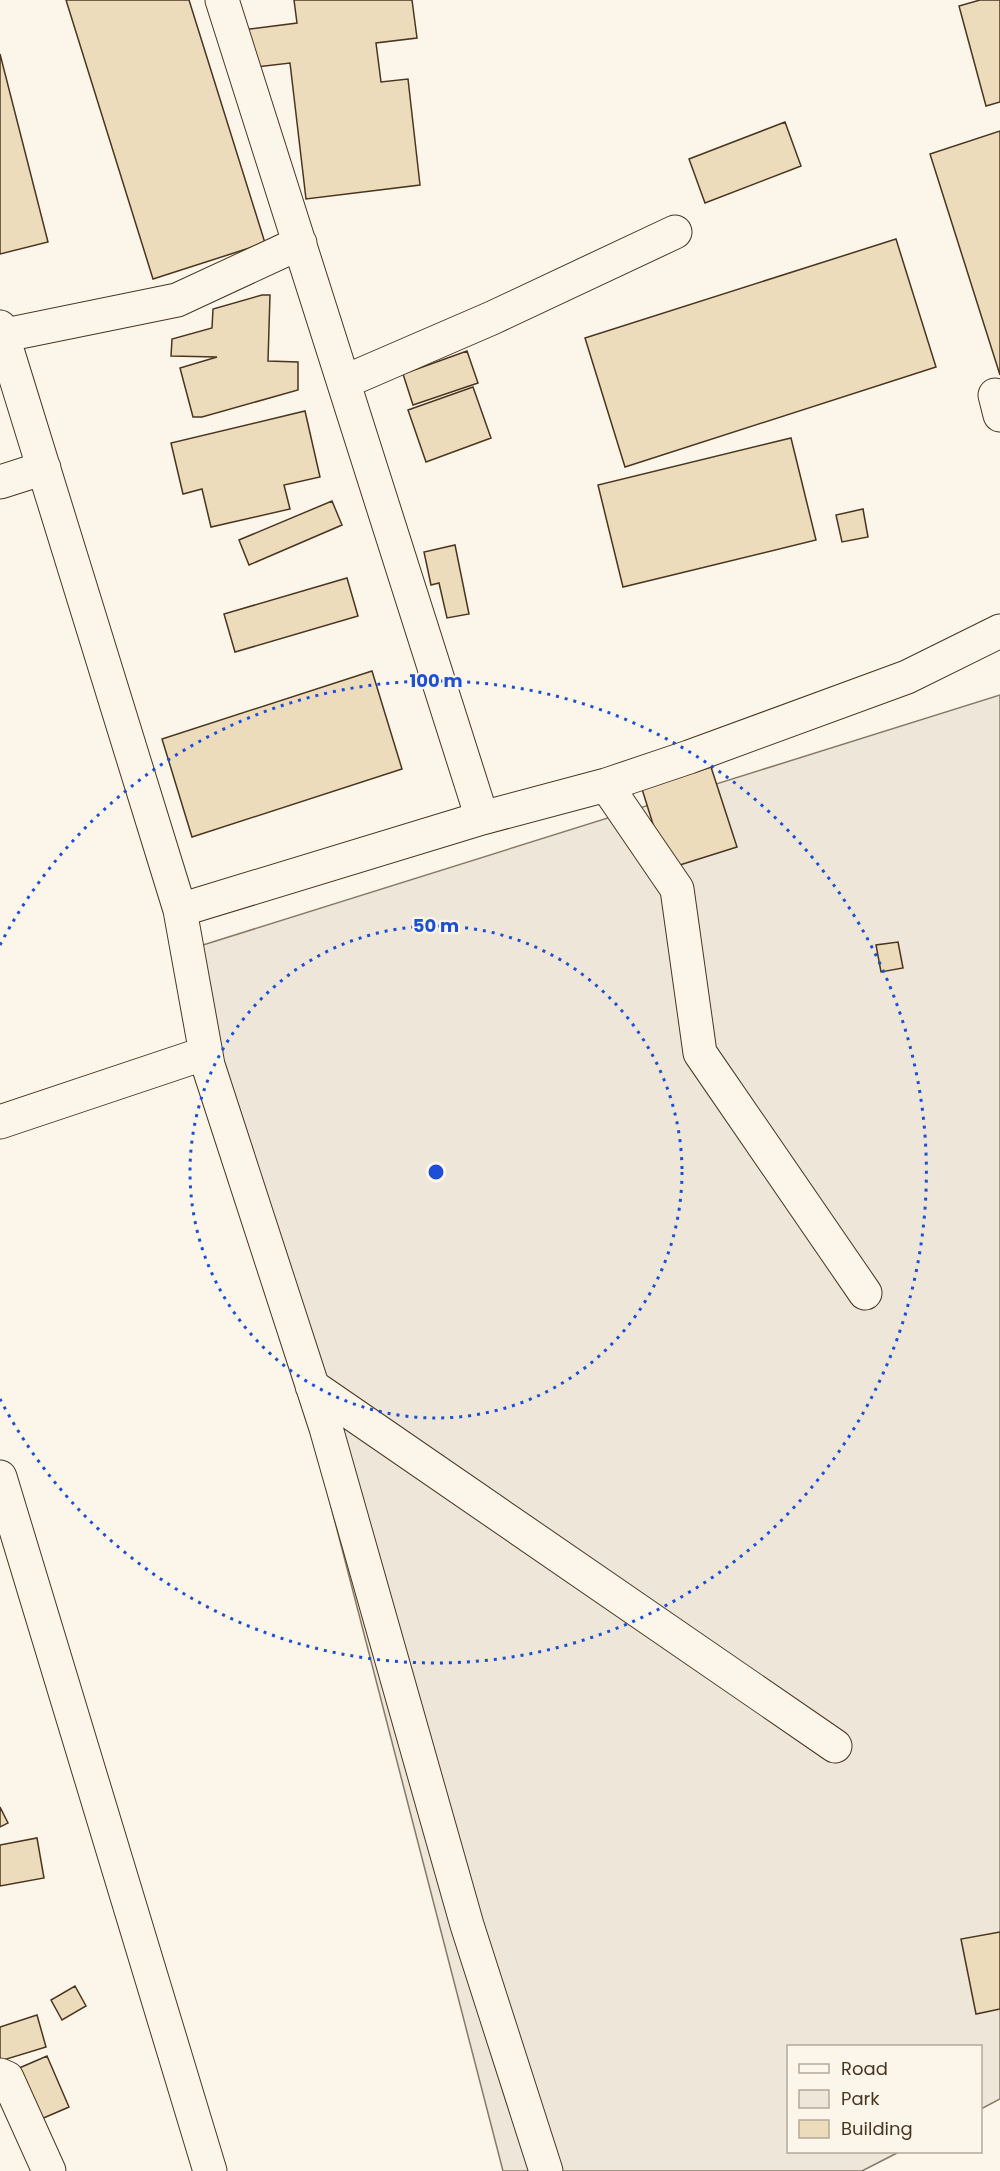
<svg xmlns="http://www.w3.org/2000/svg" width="1000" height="2171" viewBox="0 0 1000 2171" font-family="Poppins,sans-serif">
	<rect width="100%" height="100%" fill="#fbf6e9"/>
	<path fill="#ede6d9" stroke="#887966" stroke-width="1.5" d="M1000,695V2099L981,2109L980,2046H788V2152H899L862,2171H503L187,950Z"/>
	<path fill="#ecdcbc" stroke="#4a3520" stroke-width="1.5" d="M66,0H189L265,243L153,279Z
		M294,0H412L417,38L376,43L381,82L408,79L420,185L306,199L290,63L247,68L242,30L297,23Z
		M980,0H1000V102L986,106L959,6Z
		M0,54L48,242L0,254Z
		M785,122L801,166L705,203L689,159Z
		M1000,131V375L930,154Z
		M896,239L936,367L625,467L585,338Z
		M262,295H270L268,361L298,362V390L202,417H193L180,368L217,357L171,356L172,339L212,328L213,309Z
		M467,351L478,383L413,405L403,374Z
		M473,387L491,438L426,462L408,410Z
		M305,411L320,477L284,485L290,509L211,527L202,489L183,494L171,443Z
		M791,438L816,540L623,587L598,485Z
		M332,501L342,525L249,565L239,540Z
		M863,509L868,537L842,542L836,515Z
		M455,545L469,614L447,618L439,583L431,585L424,552Z
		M347,578L358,616L235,652L224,614Z
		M372,671L402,769L192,837L162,739Z
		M711,767L737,847L667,869L642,789Z
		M898,942L903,968L881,972L876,945Z
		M0,1807L8,1823L0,1827Z
		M37,1838L44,1878L0,1886V1845Z
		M1000,1932V2009L976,2014L961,1939Z
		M75,1986L86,2006L62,2020L51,2000Z
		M37,2015L46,2047L0,2061V2027Z
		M47,2056L69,2107L32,2123L10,2072Z"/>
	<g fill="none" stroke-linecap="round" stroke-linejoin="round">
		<g stroke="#4a3520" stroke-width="35">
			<path id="minor" d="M222,0L482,818
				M0,327L180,910L208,1065L326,1428L467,1925L546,2171
				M0,336L177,300L300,243
				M344,382L492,318L675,232
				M995,395L1000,415
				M0,482L44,468
				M606,785L677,889L700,1053L865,1293
				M180,910L482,818L606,785L689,757L907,677L1000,631
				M0,1122L206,1053
				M312,1386L835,1746
				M0,1477L210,2171
				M0,2075L7,2078L49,2171"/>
		</g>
		<use href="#minor" stroke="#fbf6e9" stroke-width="33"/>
	</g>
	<g fill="none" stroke="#1d4ed8" stroke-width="3" stroke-dasharray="3 6">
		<circle cx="436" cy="1172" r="246"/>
		<path d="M0 945A491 491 0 1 1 0 1399"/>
	</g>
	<circle cx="436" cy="1172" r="9" fill="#1d4ed8" stroke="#fbf6e9" stroke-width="3"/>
	<g font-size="18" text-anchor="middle" font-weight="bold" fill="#1d4ed8" stroke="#fbf6e9" stroke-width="4.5" stroke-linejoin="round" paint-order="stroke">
		<text x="436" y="687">100 m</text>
		<text x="436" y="932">50 m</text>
	</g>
	<rect x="787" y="2045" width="195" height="108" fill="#fbf6e9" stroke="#b4a999" stroke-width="1.5"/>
	<rect x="799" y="2064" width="30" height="9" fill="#fbf6e9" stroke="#b4a999" stroke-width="1.5"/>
	<text x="841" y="2075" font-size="18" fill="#4a3520">Road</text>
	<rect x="799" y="2090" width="30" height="18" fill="#ede6d9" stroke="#b4a999" stroke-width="1.5"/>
	<text x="841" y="2105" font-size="18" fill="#4a3520">Park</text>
	<rect x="799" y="2120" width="30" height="18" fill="#ecdcbc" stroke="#b4a999" stroke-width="1.5"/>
	<text x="841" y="2135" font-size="18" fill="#4a3520">Building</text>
</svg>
